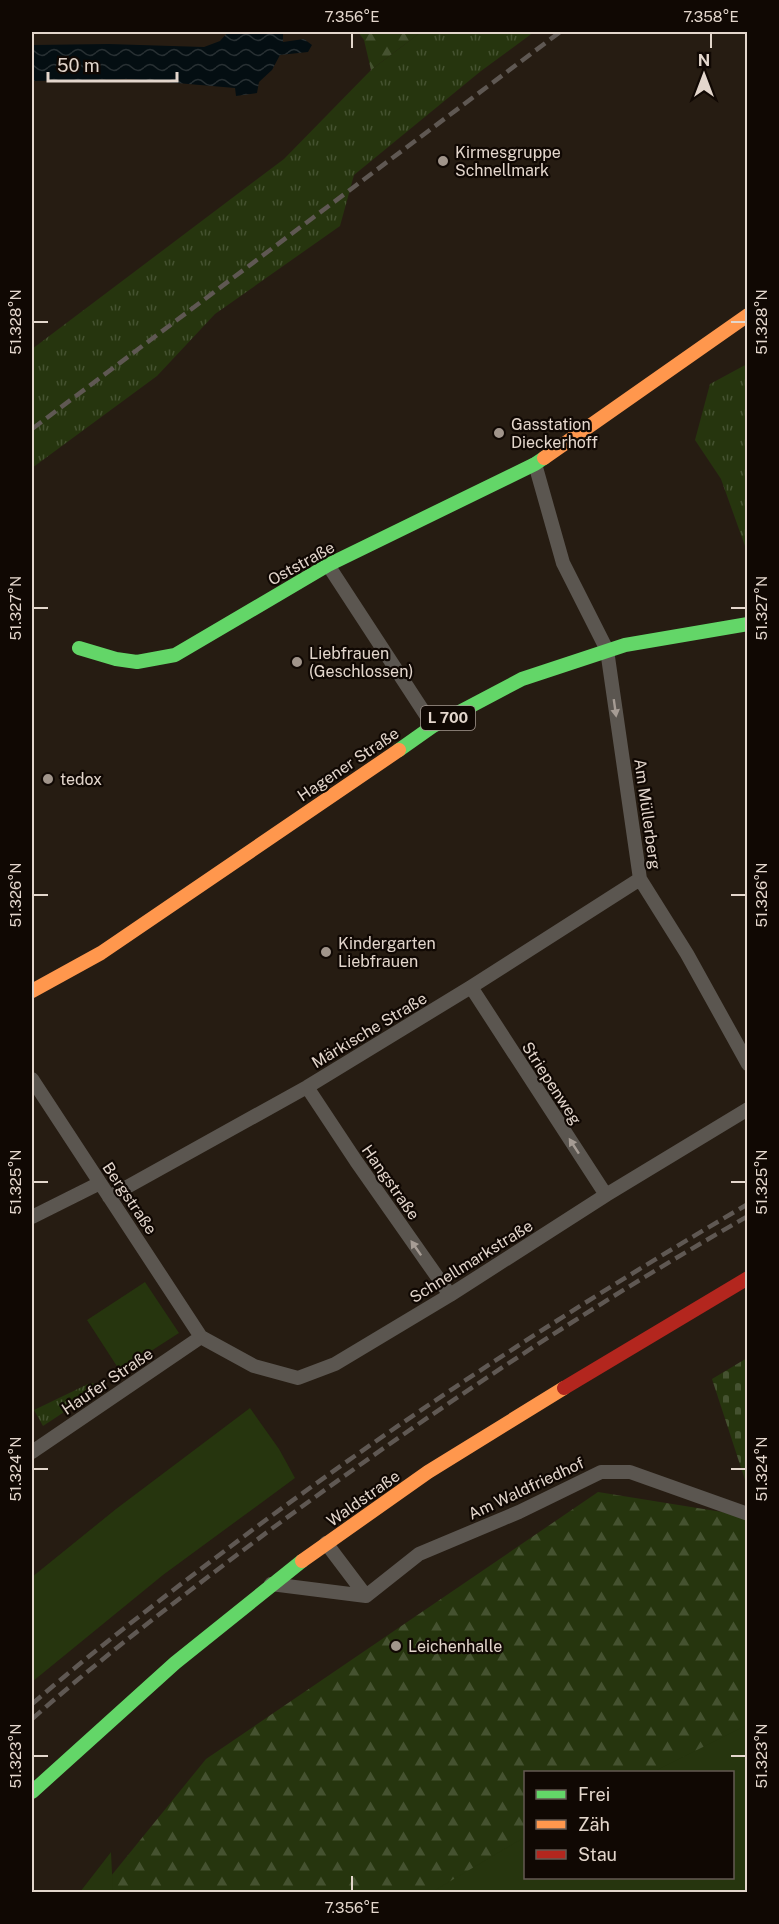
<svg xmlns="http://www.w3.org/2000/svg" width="779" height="1924" viewBox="0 0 779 1924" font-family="'Public Sans',sans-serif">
	<defs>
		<pattern id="grass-tufts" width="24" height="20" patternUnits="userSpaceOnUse" patternTransform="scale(1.5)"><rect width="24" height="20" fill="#26350e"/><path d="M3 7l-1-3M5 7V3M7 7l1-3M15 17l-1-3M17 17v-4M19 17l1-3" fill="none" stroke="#455230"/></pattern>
		<pattern id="forest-firs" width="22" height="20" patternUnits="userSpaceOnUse" patternTransform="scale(1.5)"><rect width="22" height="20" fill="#26350e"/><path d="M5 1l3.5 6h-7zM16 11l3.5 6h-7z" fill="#455230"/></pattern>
		<pattern id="cemetery-stones" width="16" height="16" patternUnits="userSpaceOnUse" patternTransform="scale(1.5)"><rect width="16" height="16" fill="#26350e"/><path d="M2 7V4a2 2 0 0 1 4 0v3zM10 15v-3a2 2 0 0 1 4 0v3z" fill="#455230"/></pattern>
		<pattern id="water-waves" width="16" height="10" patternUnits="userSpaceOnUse" patternTransform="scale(1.5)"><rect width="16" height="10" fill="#040e12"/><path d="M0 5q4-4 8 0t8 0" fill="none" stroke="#283033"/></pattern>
	</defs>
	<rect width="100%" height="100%" fill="#261c12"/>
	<path fill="url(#grass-tufts)" d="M421,32H534L481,71L354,175L340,226L215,314L157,376L32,468V349L284,159L371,70Z
		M747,364L748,545L745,546L721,479L695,440L710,384Z
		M93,1383L95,1385L96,1391L43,1426L34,1410L88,1384Z"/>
	<path fill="url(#forest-firs)" fill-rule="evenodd" d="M358,32H421L371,70L364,40Z
		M598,1492L747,1516V1892H98L206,1759ZM526,1772H732V1878H526Z"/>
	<path fill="url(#cemetery-stones)" d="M747,1358V1486L712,1379Z"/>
	<path fill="#26350e" d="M145,1282L179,1333L120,1371L87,1320Z
		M250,1408L279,1449L295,1478L163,1575L32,1682V1577L116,1509Z
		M747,1725V1892H432L525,1837L526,1878H732V1772H653Z
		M111,1852L113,1892H80Z"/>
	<path fill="url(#water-waves)" d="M228,32H283V42L304,39L312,45L308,52L280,55L272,70L259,82L257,93L236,96L235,88L130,79L32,81V45L109,44L204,47L220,41Z"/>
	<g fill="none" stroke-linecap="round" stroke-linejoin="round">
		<path stroke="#5b5650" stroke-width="14" d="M535,464L563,563L607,650L640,879L687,954L748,1064
			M328,565L433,726
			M471,987L606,1195
			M32,1079L201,1337
			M307,1087L356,1161L450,1295
			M109,1197L307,1087L471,987L640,879
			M32,1217L100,1183
			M201,1337L254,1366L298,1378L335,1364L450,1295L606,1195L748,1109
			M32,1452L201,1337
			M326,1543L366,1596
			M271,1584L366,1596L419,1554L519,1512L601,1472H630L748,1514"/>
		<path stroke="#63d668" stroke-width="14" d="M79,648L116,659L137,662L175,655L328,565L535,464L544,458
			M399,750L433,726L522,679L625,645L748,624
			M32,1792L175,1663L302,1561"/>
		<path stroke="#ff974d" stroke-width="14" d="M544,458L748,315
			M32,991L101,953L399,750
			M302,1561L428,1472L564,1388"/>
		<path stroke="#b3261e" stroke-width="14" d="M564,1388L748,1278"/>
		<path stroke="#5f5853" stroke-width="4.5" stroke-dasharray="12 6" stroke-linecap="butt" d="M32,429L560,32
			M32,1704C105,1641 182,1583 259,1525C416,1409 579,1303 748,1204
			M32,1719C108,1652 189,1591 270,1530C423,1417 582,1311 748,1216"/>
	</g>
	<defs><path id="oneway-solid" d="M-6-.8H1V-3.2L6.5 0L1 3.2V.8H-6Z" transform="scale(1.5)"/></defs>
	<g fill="#a69c94">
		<use href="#oneway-solid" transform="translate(615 708) rotate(82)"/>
		<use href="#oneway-solid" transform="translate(574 1146) rotate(-123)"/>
		<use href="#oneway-solid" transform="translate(416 1248) rotate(-125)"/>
	</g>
	<path fill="none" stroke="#e3d6cc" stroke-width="2" d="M352,33V48M711,33V48M33,322H48M731,322H746M33,608H48M731,608H746M33,895H48M731,895H746M33,1182H48M731,1182H746M33,1469H48M731,1469H746M33,1756H48M731,1756H746M352,1876V1891"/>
	<g fill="#a1958b" stroke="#100803" stroke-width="2">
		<circle cx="443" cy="161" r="6"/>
		<circle cx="499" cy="433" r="6"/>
		<circle cx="297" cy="662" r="6"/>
		<circle cx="48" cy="779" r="6"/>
		<circle cx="326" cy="952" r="6"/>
		<circle cx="396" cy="1646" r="6"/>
	</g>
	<g text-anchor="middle" stroke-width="4.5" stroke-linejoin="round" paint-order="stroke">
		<rect fill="#100803" stroke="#a49890" stroke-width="1.5" x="421" y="706" width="54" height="24" rx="4.5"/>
		<g font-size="15" font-weight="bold" fill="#e3d6cc">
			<text x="448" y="723">L 700</text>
		</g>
		<g font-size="16" fill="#e3d6cc" stroke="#100803" text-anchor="start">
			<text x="455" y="158">Kirmesgruppe<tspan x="455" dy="18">Schnellmark</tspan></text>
			<text x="511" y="430">Gasstation<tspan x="511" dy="18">Dieckerhoff</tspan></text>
			<text x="309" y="659">Liebfrauen<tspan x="309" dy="18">(Geschlossen)</tspan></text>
			<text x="60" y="785">tedox</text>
			<text x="338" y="949">Kindergarten<tspan x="338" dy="18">Liebfrauen</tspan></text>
			<text x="408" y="1652">Leichenhalle</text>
		</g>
		<g font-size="16" fill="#e3d6cc" stroke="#100803">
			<text transform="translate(301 563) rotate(-29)" y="6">Oststraße</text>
			<text transform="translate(348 764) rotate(-34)" y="6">Hagener Straße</text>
			<text transform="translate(648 814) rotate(82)" y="6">Am Müllerberg</text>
			<text transform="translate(369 1030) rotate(-31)" y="6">Märkische Straße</text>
			<text transform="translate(552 1083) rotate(57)" y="6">Striepenweg</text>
			<text transform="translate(391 1182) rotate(55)" y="6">Hangstraße</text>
			<text transform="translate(130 1198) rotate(56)" y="6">Bergstraße</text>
			<text transform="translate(471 1261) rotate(-32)" y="6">Schnellmarkstraße</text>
			<text transform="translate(107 1381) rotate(-34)" y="6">Haufer Straße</text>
			<text transform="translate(526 1488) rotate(-25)" y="6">Am Waldfriedhof</text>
			<text transform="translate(363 1498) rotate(-35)" y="6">Waldstraße</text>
		</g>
	</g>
	<rect width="779" height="1924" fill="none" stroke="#100803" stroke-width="66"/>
	<rect x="524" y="1771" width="210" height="108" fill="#100803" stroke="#645a53" stroke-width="1.5"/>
	<rect x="536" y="1790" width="30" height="9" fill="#63d668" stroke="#645a53" stroke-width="1.5"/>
	<text x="578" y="1801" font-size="18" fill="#e3d6cc">Frei</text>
	<rect x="536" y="1820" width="30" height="9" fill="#ff974d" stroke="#645a53" stroke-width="1.5"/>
	<text x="578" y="1831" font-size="18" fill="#e3d6cc">Zäh</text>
	<rect x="536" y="1850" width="30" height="9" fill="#b3261e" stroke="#645a53" stroke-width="1.5"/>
	<text x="578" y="1861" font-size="18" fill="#e3d6cc">Stau</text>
	<g transform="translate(704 75)" stroke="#100803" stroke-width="4.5" paint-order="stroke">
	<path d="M0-4.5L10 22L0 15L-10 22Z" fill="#e3d6cc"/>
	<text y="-9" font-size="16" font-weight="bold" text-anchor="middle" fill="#e3d6cc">N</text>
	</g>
	<path d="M48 72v9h129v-9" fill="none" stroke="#e3d6cc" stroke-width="3"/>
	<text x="57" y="72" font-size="18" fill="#e3d6cc" stroke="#100803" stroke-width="4.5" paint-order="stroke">50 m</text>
	<rect x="33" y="33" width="713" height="1858" fill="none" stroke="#e3d6cc" stroke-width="2"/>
	<g font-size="15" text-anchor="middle" fill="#e3d6cc">
		<text x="352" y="22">7.356°E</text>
		<text x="711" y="22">7.358°E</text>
		<text transform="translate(16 322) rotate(-90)" y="5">51.328°N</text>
		<text transform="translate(762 322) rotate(-90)" y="5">51.328°N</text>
		<text transform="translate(16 608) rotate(-90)" y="5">51.327°N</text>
		<text transform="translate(762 608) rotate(-90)" y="5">51.327°N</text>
		<text transform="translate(16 895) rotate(-90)" y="5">51.326°N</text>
		<text transform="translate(762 895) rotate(-90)" y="5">51.326°N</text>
		<text transform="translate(16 1182) rotate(-90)" y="5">51.325°N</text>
		<text transform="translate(762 1182) rotate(-90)" y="5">51.325°N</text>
		<text transform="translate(16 1469) rotate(-90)" y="5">51.324°N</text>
		<text transform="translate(762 1469) rotate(-90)" y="5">51.324°N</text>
		<text transform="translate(16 1756) rotate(-90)" y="5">51.323°N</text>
		<text transform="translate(762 1756) rotate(-90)" y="5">51.323°N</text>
		<text x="352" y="1913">7.356°E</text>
	</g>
</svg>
